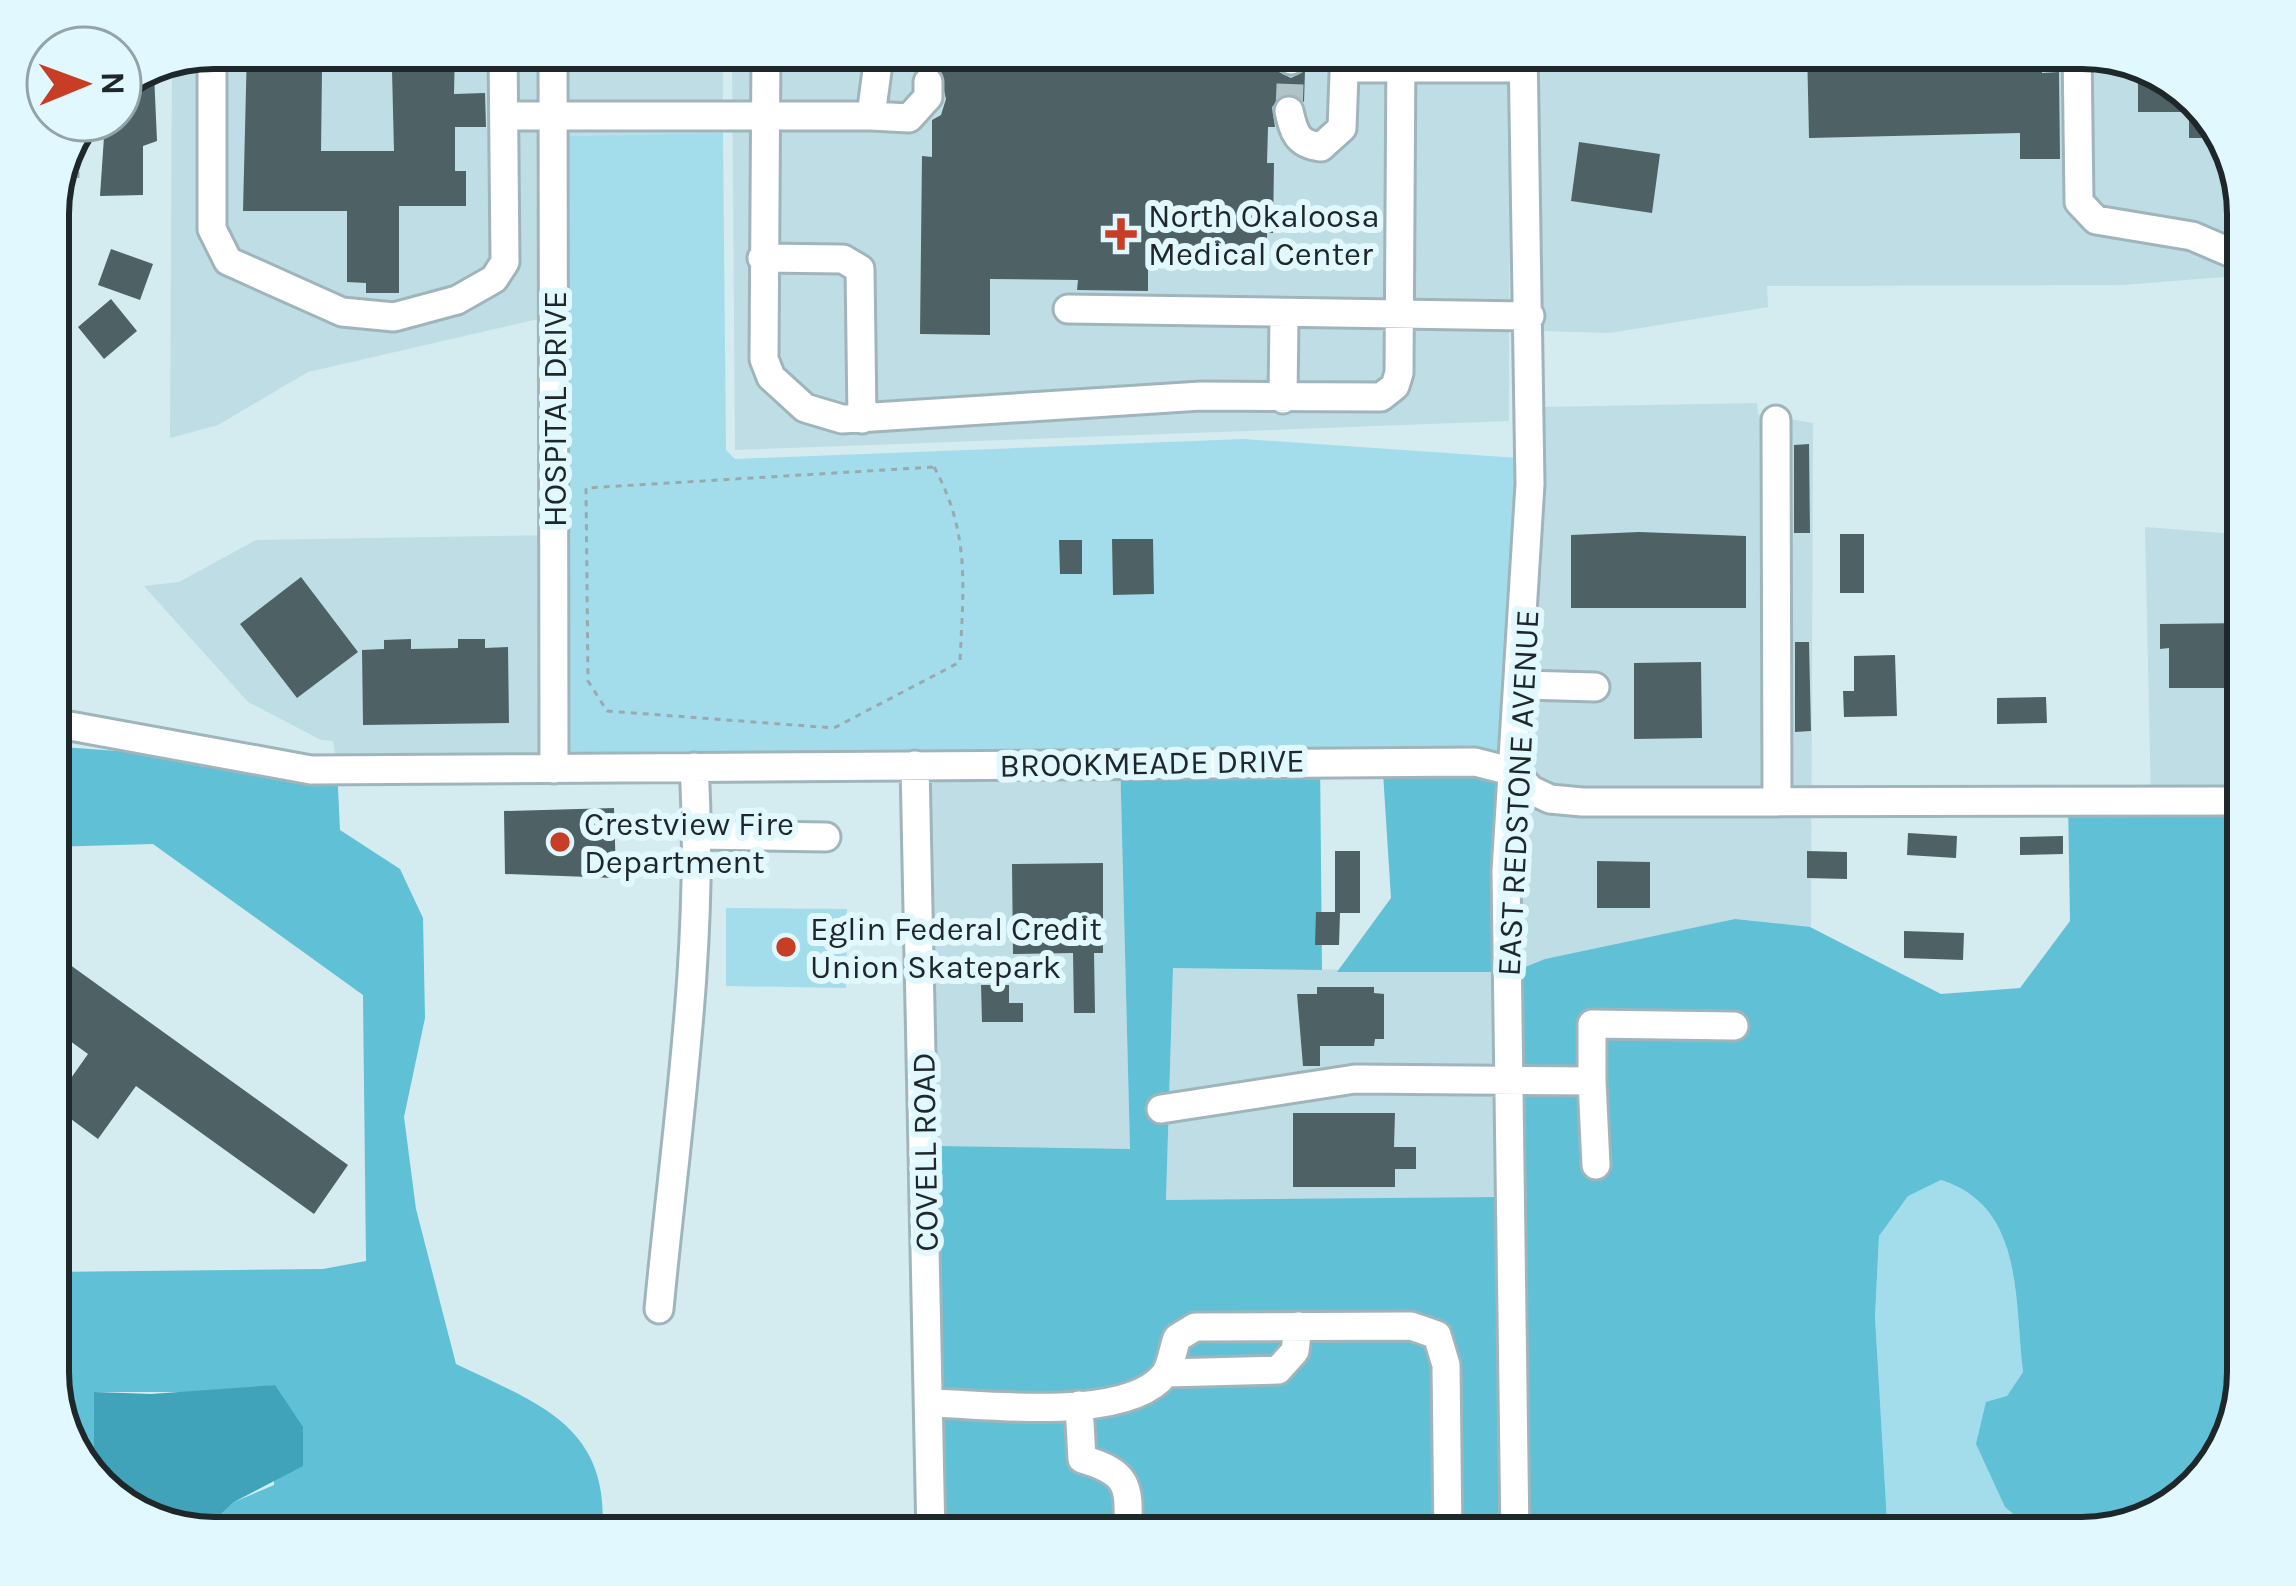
<svg xmlns="http://www.w3.org/2000/svg" width="2296" height="1586" viewBox="0 0 2296 1586" font-family="Karla,sans-serif">
	<rect width="100%" height="100%" fill="#d4ebf0"/>
	<path fill="#bfdde5" d="M214,48H723V133L554,136L556,315L308,372L218,425L170,438L172,65Z
		M732,48H1510L1509,421L735,450Z
		M1538,48H2082L2175,76L2231,140L2248,213V275L2123,285L1767,286L1768,307L1610,333L1542,331Z
		M1757,403L1758,414L1813,423L1811,928L1735,919L1518,970L1517,871L1536,624L1542,407Z
		M2145,527L2248,535V800H2151Z
		M559,535L562,756L337,767L333,741L321,740L248,702L144,586L179,582L256,540Z
		M1120,757L1130,1150L937,1146L925,758Z
		M1173,967L1496,972L1499,1197L1166,1201Z"/>
	<path fill="#a3ddec" d="M723,133L726,450L735,459L1244,439L1519,458L1504,757L562,756L554,136Z
		M726,908L847,909L846,988L726,986Z
		M1941,1180C2024,1206 2014,1298 2023,1372L2007,1396L2035,1532L2090,1536L1888,1538L1875,1317L1879,1236L1908,1195Z"/>
	<path fill="#5fc0d6" d="M48,746L337,767L340,830L400,869L423,918L425,1018L404,1117L416,1209L456,1364C541,1405 612,1426 602,1538L200,1534L234,1502L274,1485V1385L225,1392H94L93,1480C40,1423 48,1345 48,1272L323,1269L366,1261L363,995L153,844L48,847Z
		M1120,757H1320L1322,970L1173,968L1166,1200L1499,1197L1504,1538H938L937,1146L1130,1149Z
		M1382,757H1504L1496,972H1337L1391,898Z
		M2248,800V1373L2220,1465L2164,1516L2090,1536L2035,1532L2005,1507L1976,1444L1986,1402L2007,1396L2023,1372C2014,1298 2024,1206 1941,1180L1908,1196L1879,1236L1875,1317L1888,1538H1527L1518,970L1545,959L1735,919L1810,927L1941,994L2020,988L2070,921L2068,801Z"/>
	<path fill="#40a3b9" d="M275,1385L303,1427V1466L234,1502L200,1534L121,1510L93,1480L94,1392L151,1394Z"/>
	<path fill="#4e6266" fill-rule="evenodd" d="M247,48H455L454,94L485,93L486,127H455V171H466V206H399V293H366V283L347,282V211H243ZM322,71H392L394,151H321Z
		M1061,48H1100V59L1273,60L1277,71L1291,78L1305,71L1304,102L1286,93L1272,107L1275,127H1268L1267,163H1274L1273,233H1267V265L1148,264V291L1077,290L1078,280L990,279V335L920,334L922,156L932,157V120L941,115L946,99L939,69L943,50Z
		M1586,48H1655L1651,69L1586,55Z
		M1807,48H2042V73L2059,72L2060,159H2020V133L1809,138Z
		M2138,65L2175,76L2229,138H2189V112H2138Z
		M154,73L157,141L143,146V195L100,196L105,122L120,120V87Z
		M1579,142L1660,154L1652,213L1571,201Z
		M111,249L153,264L140,300L98,285Z
		M111,299L137,331L104,359L78,327Z
		M1809,444L1810,533H1794V445Z
		M1639,532L1746,536V608H1571V535Z
		M1840,534H1864V593H1840Z
		M1112,539H1153L1154,594L1113,595Z
		M1059,540H1082V574H1060Z
		M301,577L358,652L297,698L240,624Z
		M2248,623V688H2169V648L2160,649V624Z
		M411,639V649L458,648V639H485V648L508,647L509,723L363,725L362,650L384,649V640Z
		M1795,642H1809L1811,731L1795,732Z
		M1895,655L1897,716L1844,717L1843,691H1854V656Z
		M1701,662L1702,738L1634,739V663Z
		M2046,697L2047,723L1997,724V698Z
		M614,808L616,878L505,874L504,811Z
		M1908,833L1957,836L1956,858L1907,855Z
		M2063,836V854L2020,855V837Z
		M1335,851H1360V913H1340L1339,945H1315L1316,912H1335Z
		M1807,851L1847,852V879L1807,878Z
		M1597,861L1650,862V908H1597Z
		M1103,863V953H1094L1095,1013H1074L1073,953L1013,954L1012,864Z
		M1904,931L1964,933L1963,960L1904,958Z
		M48,949L348,1165L314,1214L136,1086L98,1139L52,1105L88,1054L48,1025Z
		M981,985H1009V1003H1023V1022H982Z
		M1317,987H1374V993L1384,994V1039H1375L1374,1046H1320V1066H1303L1297,994H1317Z
		M1293,1113H1395L1394,1147H1416V1169H1395V1187H1293Z"/>
	<g fill="none" stroke-linecap="round" stroke-linejoin="round">
		<path stroke="#b0c4c8" stroke-width="27" stroke-dasharray="27 14" stroke-linecap="butt" d="M1289,111L1291,60"/>
		<g stroke="#a0b5bb" stroke-width="33">
			<path id="minor" d="M553,48L554,769
				M766,48L764,359L771,377L805,408L842,419L1201,396L1381,397L1395,386L1399,373L1401,48
				M922,48L927,56
				M2077,48L2079,202L2096,220L2192,236L2248,260
				M212,49V229L228,261L342,312L394,317L457,300L494,279L505,262L503,48
				M1291,60L1297,48
				M1347,68H1523
				M1289,111C1294,133 1297,144 1321,147L1342,128L1345,48
				M505,116H871L880,48
				M871,116L909,118L928,97V82
				M48,209L56,186
				M762,258L843,259L860,269L862,419
				M1068,309L1530,316
				M1283,399L1284,316
				M1776,420L1777,802
				M1522,685L1595,687
				M48,722L311,770L1475,762L1514,772L1531,790L1550,799L1582,802L2248,801
				M915,765L931,1538
				M698,835L826,837
				M1592,1081V1024L1734,1026
				M1161,1109L1355,1079L1592,1081L1596,1165
				M659,1309C676,1130 705,947 694,767
				M1166,1373L1278,1370L1295,1351L1298,1326
				M929,1403C986,1404 1127,1423 1165,1374C1171,1365 1173,1349 1177,1338L1195,1327L1411,1326L1437,1335L1446,1365L1448,1538
				M1079,1405L1082,1459C1134,1474 1128,1489 1128,1538
				M1515,1538L1506,871L1530,484L1523,48"/>
		</g>
		<path stroke="#98aaae" stroke-width="3" stroke-dasharray="6 6" stroke-linecap="butt" d="M78,178V138
			M934,467C971,534 963,589 960,662L834,728L607,711L588,681L586,488Z"/>
		<use href="#minor" stroke="#fff" stroke-width="27"/>
	</g>
	<g fill="#c83d26" stroke="#e1f8fe" stroke-width="4.5">
		<path d="M1115 216h12v12h12v12h-12v12h-12v-12h-12v-12h12z"/>
		<circle cx="560" cy="842" r="12"/>
		<circle cx="786" cy="947" r="12"/>
	</g>
	<g text-anchor="middle" stroke-width="12" stroke-linejoin="round" paint-order="stroke">
		<g font-size="33" fill="#1e2729" stroke="#e1f8fe" text-anchor="start">
			<text x="1148" y="227">North Okaloosa<tspan x="1148" dy="38">Medical Center</tspan></text>
			<text x="584" y="835">Crestview Fire<tspan x="584" dy="38">Department</tspan></text>
			<text x="810" y="940">Eglin Federal Credit<tspan x="810" dy="38">Union Skatepark</tspan></text>
		</g>
		<g font-size="33" fill="#1e2729" stroke="#e1f8fe">
			<text transform="translate(554 409) rotate(-90)" y="12">HOSPITAL DRIVE</text>
			<text transform="translate(1152 762) rotate(-1)" y="12">BROOKMEADE DRIVE</text>
			<text transform="translate(1517 793) rotate(-87)" y="12">EAST REDSTONE AVENUE</text>
			<text transform="translate(924 1152) rotate(-91)" y="12">COVELL ROAD</text>
		</g>
	</g>
	<path d="M0 0H2296V1586H0ZM214 69H2082A145 145 0 0 1 2227 214V1372A145 145 0 0 1 2082 1517H214A145 145 0 0 1 69 1372V214A145 145 0 0 1 214 69Z" fill="#e1f8fe" fill-rule="evenodd"/>
	<path fill="none" stroke="#1e2729" stroke-width="6" d="M214 69H2082A145 145 0 0 1 2227 214V1372A145 145 0 0 1 2082 1517H214A145 145 0 0 1 69 1372V214A145 145 0 0 1 214 69Z"/>
	<g transform="translate(84 84) rotate(89)"><circle r="57" fill="#e1f8fe" stroke="#93a4a9" stroke-width="3"/>
	<path d="M0-9L21 45L0 30L-21 45Z" fill="#c83d26"/>
	<text y="-18" font-size="33" font-weight="bold" text-anchor="middle" fill="#1e2729">N</text>
	</g>
</svg>
